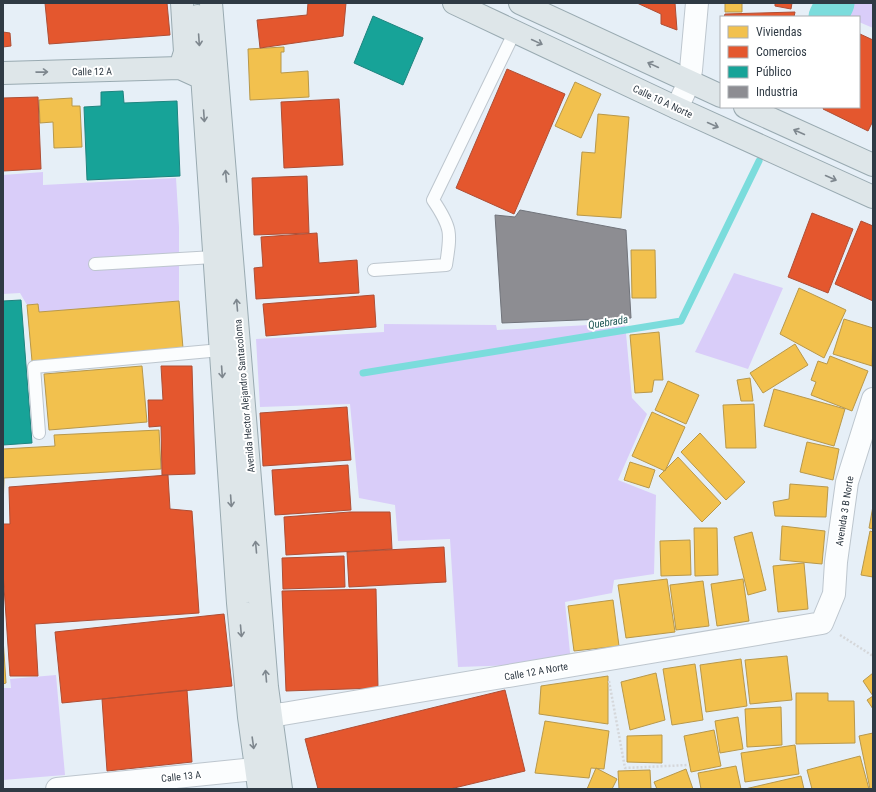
<svg xmlns="http://www.w3.org/2000/svg" width="876" height="792" viewBox="0 0 876 792" font-family="'Roboto Condensed',sans-serif">
	<rect width="100%" height="100%" fill="#e6eff7"/>
	<path fill="#d9cdf9" d="M851,3H873V28L859,22V17L845,16Z
		M43,172V185L176,178L179,227V301L39,312L38,304L27,305L20,293L3,294V175Z
		M734,273L783,288L748,369L695,352Z
		M625,323L632,398L647,414L618,480L656,495L654,574L614,580L612,593L565,602L571,663L458,667L450,539L398,541L395,505L359,498L350,404L260,407L256,339L384,332V324L496,325L497,330Z
		M56,675L65,775L3,780V688H11L10,679Z"/>
	<path fill="#f2c14e" stroke="#b8984b" d="M725,3H742V12H725Z
		M284,47V52H281V73L308,71L309,97L250,100L248,49Z
		M575,82L601,94L581,138L555,126Z
		M72,98V106H80L82,147L54,148L53,122L40,123L39,100Z
		M598,114L629,117L621,218L577,215L582,152L595,153Z
		M631,250H655L656,298H632Z
		M799,288L846,310L824,358L780,334Z
		M179,301L183,348L32,361L27,305L38,304L39,312Z
		M844,319L873,328L872,366L833,354Z
		M659,332L663,380H654L652,392L635,393L630,335Z
		M795,344L808,365L763,393L750,373Z
		M830,356L868,371L852,411L811,395L816,382L811,380L818,361L827,364Z
		M142,366L147,422L49,430L44,374Z
		M750,378L753,401H741L737,380Z
		M668,381L699,395L686,424L655,410Z
		M774,389L845,409L834,446L764,426Z
		M754,404L756,448H726L723,405Z
		M652,412L685,427L665,471L632,456Z
		M159,430L161,469L4,478L3,511V449L55,446L54,435Z
		M700,433L745,482L726,500L681,452Z
		M807,442L839,449L833,480L800,472Z
		M678,457L721,503L702,522L659,476Z
		M630,462L655,470L649,488L624,480Z
		M790,484L828,487L826,517L775,516L773,502L789,499Z
		M873,506V529L869,528Z
		M782,526L825,531L822,564L780,560Z
		M694,528H717L718,575L695,576Z
		M870,531L873,532V577L861,575Z
		M752,532L766,590L748,595L734,537Z
		M690,540L691,575L661,576L660,541Z
		M804,563L808,609L778,612L773,566Z
		M667,579L675,632L626,638L618,585Z
		M743,579L749,621L717,626L711,584Z
		M703,581L709,626L676,630L670,585Z
		M613,600L619,646L574,651L568,606Z
		M3,638L6,683L3,684Z
		M787,656L792,700L750,704L745,660Z
		M741,659L747,706L706,712L700,665Z
		M695,664L703,720L672,725L663,669Z
		M656,673L665,720L630,730L621,682Z
		M873,673V709L867,700L873,696L863,681Z
		M608,676V724L539,714L541,686Z
		M796,693H828V701H854L855,743L796,744Z
		M781,707L782,745L747,747L745,709Z
		M738,717L743,749L720,753L715,721Z
		M545,721L609,731L604,769L591,768L589,778L535,773Z
		M714,730L721,766L691,772L684,736Z
		M873,733V789H870L859,736Z
		M662,735V763L627,762V736Z
		M795,745L799,774L745,782L741,753Z
		M860,756L869,789H812L807,770Z
		M736,766L741,789H701L698,773Z
		M596,768L617,779L612,789H587Z
		M686,769L693,789H657L654,782Z
		M650,770L651,789H619L618,771Z
		M801,776L804,789H745Z"/>
	<path fill="#e4572e" stroke="#ae4e35" d="M45,3H167L170,35L49,44Z
		M308,3H346L343,36L260,48L257,20L307,15Z
		M637,3H675L677,30L661,24V14Z
		M775,3H792L791,9L775,6Z
		M795,12L794,17H724L725,14Z
		M3,32L10,33L11,46L3,47Z
		M860,34L873,40V121L868,131L823,109L824,107H859Z
		M507,69L565,94L514,214L456,188Z
		M38,97L41,169L3,171V98Z
		M339,99L343,165L284,168L281,102Z
		M307,176L309,233L254,235L252,178Z
		M812,213L853,229L828,293L788,277Z
		M861,221L873,226V301L835,284Z
		M317,233L319,263L357,260L359,293L256,299L254,268L263,267L261,237Z
		M374,295L376,327L266,336L263,304Z
		M161,366H192L195,474L162,475L161,426L149,427L148,400H163Z
		M347,407L351,460L263,466L260,413Z
		M348,465L351,510L275,515L272,470Z
		M168,475L170,509L192,511L199,613L35,624L38,676H10L3,572V524H10L9,487Z
		M350,512H390L392,549L286,555L284,517Z
		M444,547L446,582L349,587L347,552Z
		M344,556L345,587L283,589L282,558Z
		M376,589L378,688L286,691L282,591Z
		M224,614L232,686L62,703L55,632Z
		M187,690L192,762L107,771L102,699Z
		M505,690L525,771L450,789H318L305,739Z"/>
	<path fill="#17a398" stroke="#1e847f" d="M373,16L423,38L403,85L354,63Z
		M123,91L124,103L177,101L180,176L87,180L84,107L101,106V92Z
		M21,300L32,443L3,445V301Z"/>
	<path fill="#8d8d92" stroke="#71747b" d="M520,210L626,230L631,318L502,323L495,215L515,217Z"/>
	<g fill="none" stroke-linecap="round" stroke-linejoin="round">
		<path stroke="#7bdcdc" stroke-width="7" d="M363,373L681,321L759,161"/>
		<path stroke="#7bdcdc" stroke-width="39" d="M828,17L835,3"/>
		<g stroke="#bdc6ce" stroke-width="14">
			<path id="service" d="M95,264L214,257
				M374,270L446,265C451,233 452,228 433,200L515,31
				M39,433L34,367L221,350"/>
		</g>
		<g stroke="#bdc6ce" stroke-width="24">
			<path id="minor" d="M252,717L283,714L822,623L834,594L836,562L847,482L873,399
				M57,789L275,767"/>
		</g>
		<g stroke="#bdc6ce" stroke-width="24">
			<path id="tertiary" d="M677,108L689,82L691,70L697,3"/>
		</g>
		<g stroke="#99aab1" stroke-width="24">
			<path id="primary" d="M211,3L267,687L281,789
				M454,3L677,108L873,197
				M520,3L721,96
				M198,16L238,603L249,717L259,789
				M180,68L185,52L182,3
				M3,73L180,68L202,78
				M745,107L873,165"/>
		</g>
		<path stroke="#d5d7da" stroke-width="2.5" stroke-dasharray="2 2" stroke-linecap="butt" d="M840,635L873,656
			M609,681L625,768L688,765"/>
		<use href="#service" stroke="#fbfdfe" stroke-width="12"/>
		<use href="#minor" stroke="#fbfdfe" stroke-width="22"/>
		<use href="#tertiary" stroke="#fbfdfe" stroke-width="22"/>
		<use href="#primary" stroke="#dee6e9" stroke-width="22"/>
	</g>
	<defs><path id="oneway-shaft" d="M-6 0H5M1.5-3L5.5 0L1.5 3" fill="none" stroke-width="1.6" stroke-linecap="round" stroke-linejoin="round"/></defs>
	<g stroke="#7e878e">
		<use href="#oneway-shaft" transform="translate(199 40) rotate(86)"/>
		<use href="#oneway-shaft" transform="translate(537 42) rotate(25)"/>
		<use href="#oneway-shaft" transform="translate(653 65) rotate(-155)"/>
		<use href="#oneway-shaft" transform="translate(42 72) rotate(-1)"/>
		<use href="#oneway-shaft" transform="translate(204 116) rotate(86)"/>
		<use href="#oneway-shaft" transform="translate(713 125) rotate(24)"/>
		<use href="#oneway-shaft" transform="translate(799 132) rotate(-156)"/>
		<use href="#oneway-shaft" transform="translate(226 176) rotate(-95)"/>
		<use href="#oneway-shaft" transform="translate(831 178) rotate(24)"/>
		<use href="#oneway-shaft" transform="translate(237 305) rotate(-95)"/>
		<use href="#oneway-shaft" transform="translate(222 372) rotate(86)"/>
		<use href="#oneway-shaft" transform="translate(231 501) rotate(86)"/>
		<use href="#oneway-shaft" transform="translate(256 547) rotate(-95)"/>
		<use href="#oneway-shaft" transform="translate(241 631) rotate(85)"/>
		<use href="#oneway-shaft" transform="translate(266 676) rotate(-95)"/>
		<use href="#oneway-shaft" transform="translate(253 743) rotate(82)"/>
	</g>
	<g text-anchor="middle" stroke-width="4" stroke-linejoin="round" paint-order="stroke">
		<g font-size="10" fill="#2f3a44" stroke="#fff">
			<text transform="translate(92 71) rotate(-1)" y="4">Calle 12 A</text>
			<text transform="translate(663 101) rotate(25)" y="4">Calle 10 A Norte</text>
			<text transform="translate(244 396) rotate(-95)" y="4">Avenida Hector Alejandro Santacoloma</text>
			<text transform="translate(844 511) rotate(-81)" y="4">Avenida 3 B Norte</text>
			<text transform="translate(536 671) rotate(-10)" y="4">Calle 12 A Norte</text>
			<text transform="translate(181 776) rotate(-6)" y="4">Calle 13 A</text>
		</g>
		<g font-size="11" font-style="italic" fill="#1f5756" stroke="#fff">
			<text transform="translate(608 322) rotate(-9)" y="4">Quebrada</text>
		</g>
	</g>
	<rect width="876" height="792" fill="none" stroke="#2f3a44" stroke-width="8"/>
	<rect x="720" y="16" width="140" height="92" fill="#ffffff" stroke="#acb0b4"/>
	<rect x="728" y="26" width="20" height="12" fill="#f2c14e" stroke="#acb0b4"/>
	<text x="756" y="36" font-size="12" fill="#2f3a44">Viviendas</text>
	<rect x="728" y="46" width="20" height="12" fill="#e4572e" stroke="#acb0b4"/>
	<text x="756" y="56" font-size="12" fill="#2f3a44">Comercios</text>
	<rect x="728" y="66" width="20" height="12" fill="#17a398" stroke="#acb0b4"/>
	<text x="756" y="76" font-size="12" fill="#2f3a44">Público</text>
	<rect x="728" y="86" width="20" height="12" fill="#8d8d92" stroke="#acb0b4"/>
	<text x="756" y="96" font-size="12" fill="#2f3a44">Industria</text>
</svg>
